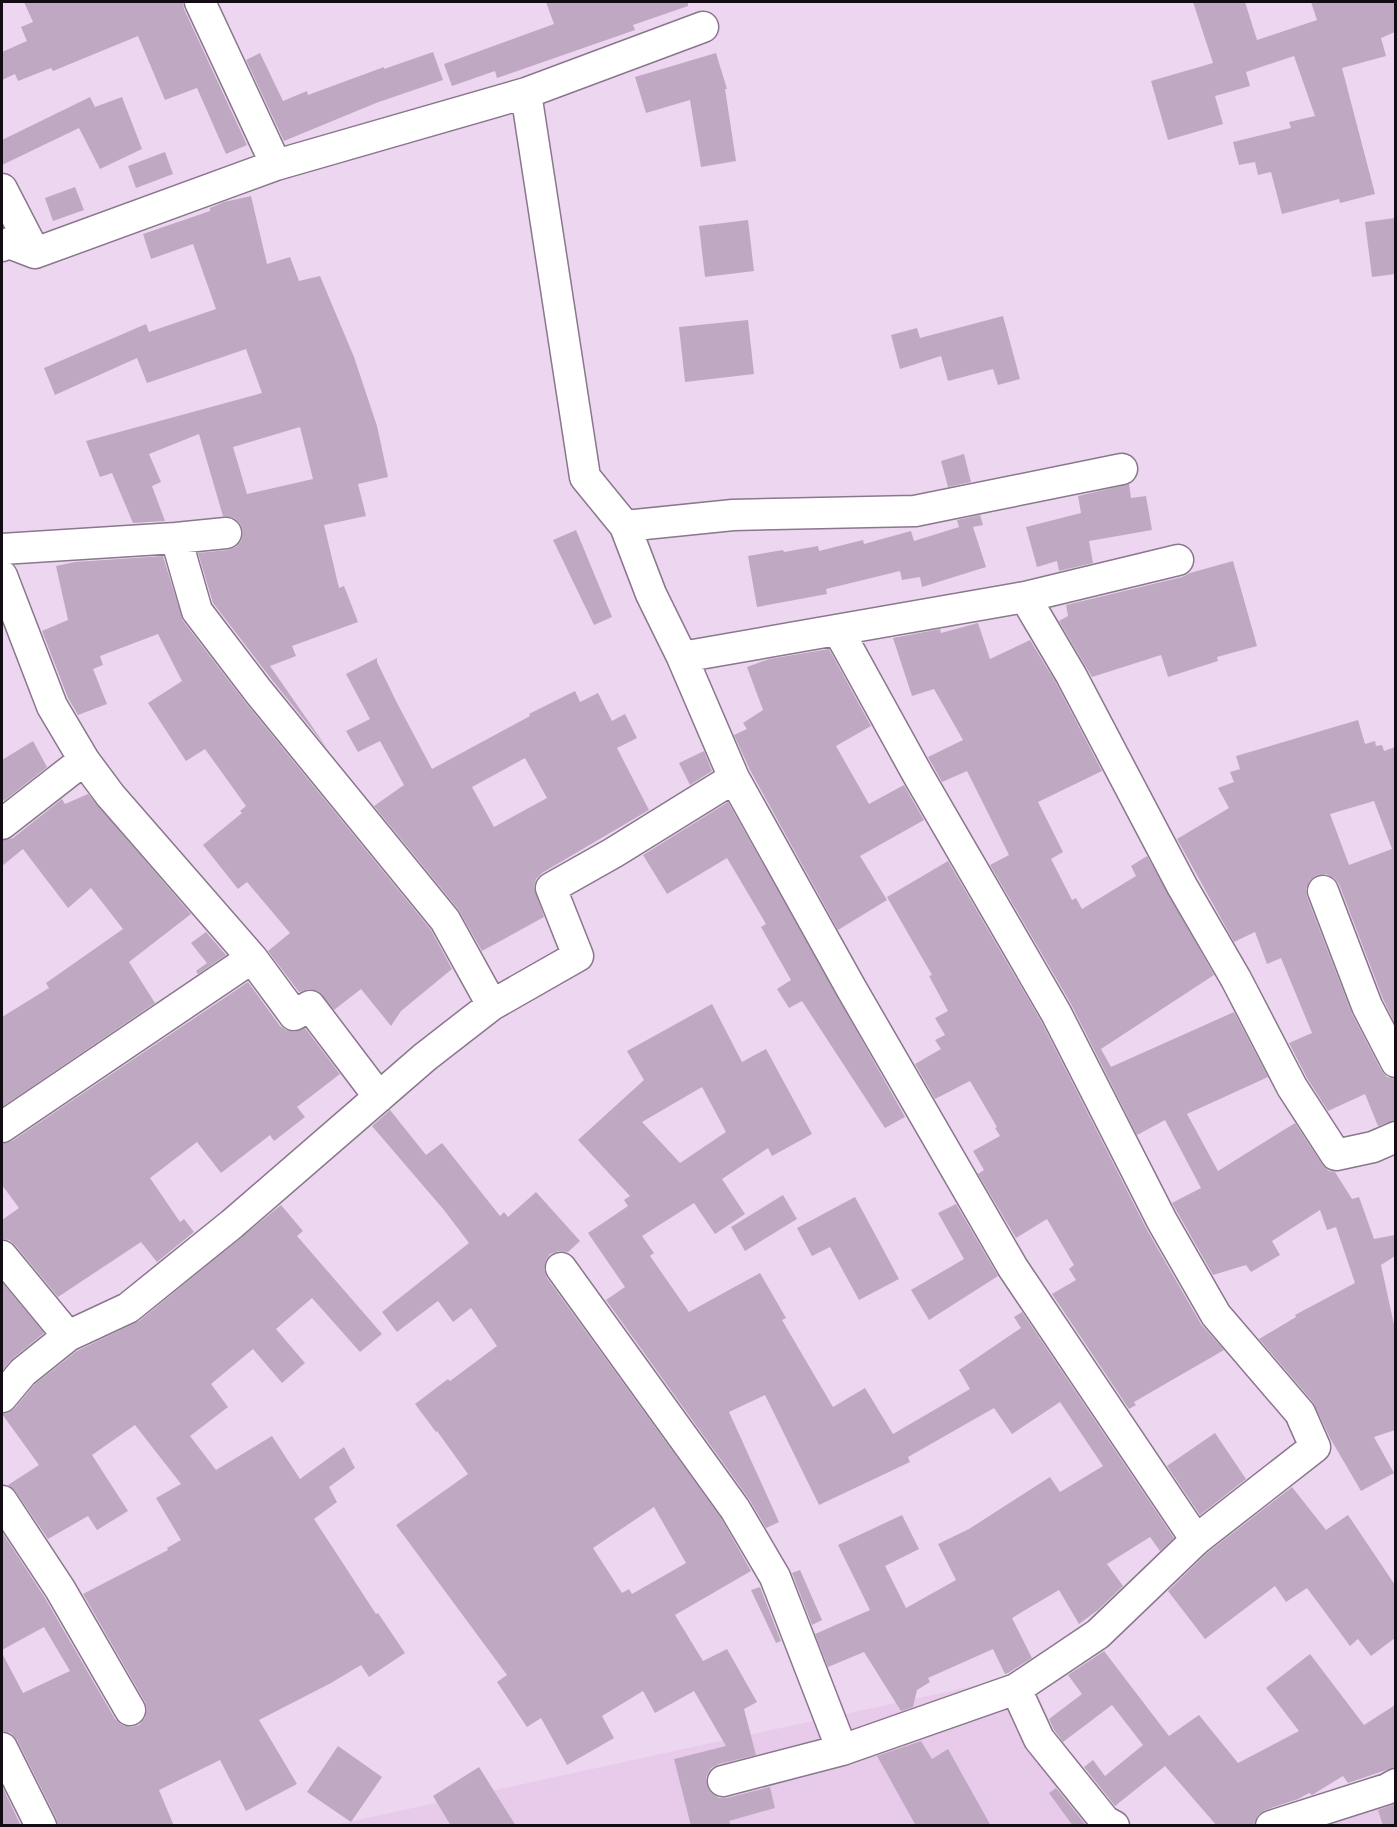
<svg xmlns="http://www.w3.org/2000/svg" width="1397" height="1827" viewBox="0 0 1397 1827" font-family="Helvetica,sans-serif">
	<rect width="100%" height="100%" fill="#edd6f0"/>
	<path fill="#e8cbeb" d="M992,1682L1097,1826H330Z
		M1395,1780V1825L1297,1826Z"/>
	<path fill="#bfa9c2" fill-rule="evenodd" d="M24,2H183L184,9L247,145L226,154L197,88L165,100L138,36L53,71L51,68L18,81L15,74L2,80V52L27,41L21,27L33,22Z
		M546,2H688V6L633,25L635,30L497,78L495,71L452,86L444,64L554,24Z
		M1193,2H1245L1257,40L1317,20L1311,2H1395V32L1381,38L1386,56L1342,68L1375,194L1340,203L1339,199L1282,214L1271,172L1258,175L1255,162L1239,165L1233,142L1291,128L1289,122L1315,116L1294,56L1246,72L1250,86L1215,96L1223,124L1168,140L1151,81L1213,63Z
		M433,52L443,80L376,103L284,141L246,60L260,53L283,101L307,91L308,95L384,67V69Z
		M716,53L727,89H725L736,161L701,167L690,100L646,113L635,77Z
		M90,97L95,107L122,97L142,149L100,169L79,128L2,165V140Z
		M165,152L173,174L136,188L128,166Z
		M75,187L84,210L53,221L45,198Z
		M251,196L267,264L290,257L299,281L320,276L354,357L377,426L388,477L358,484L366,516L324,525L339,588L344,586L358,622L292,646L296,656L270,666L327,748L272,680L213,603L198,553L228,550L236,547L241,541L243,532L240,523L234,518L223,516L199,434L149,454L161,482L152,486L165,521L133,523L112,473L100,477L86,441L262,393L246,349L147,383L137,358L55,395L44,368L146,324L149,332L216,309L193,244L151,259L143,234L210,211V208L224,202ZM300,427L313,479L247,494L233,447Z
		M1395,218V274L1372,277L1365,222Z
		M748,220L754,271L705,277L699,226Z
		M1003,316L1020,379L998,385L993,369L948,381L941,356L900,369L891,335L917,328L920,338Z
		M748,320L754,374L685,382L679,327Z
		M964,454L971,482L948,487L941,461Z
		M1129,484L1131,498L1146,496L1152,530L1089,541L1093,563L1059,571L1057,561L1037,567L1026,527L1081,513L1078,496Z
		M980,515L983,525L973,527L986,567L922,587L920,577L902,580L900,571L826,589L827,594L757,607L748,556L783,550L784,552L818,546L819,551L863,540L864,544L911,531L914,541L959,527L957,520Z
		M576,530L612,617L594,625L553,540Z
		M163,556L183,621L245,702L431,930L452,969L401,1011L391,1026L361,989L334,1010L318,991L309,989L299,992L268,951L290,933L247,882L238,889L203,845L242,813L240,811L246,806L205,749L186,761L148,703L182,681L158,634L100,656L103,665L93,669L107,704L78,715L68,698L42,631L68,620L56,566L75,562Z
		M1233,561L1257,646L1217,657L1218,661L1168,677L1161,655L1092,677L1059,621L1068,616L1066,605L1182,577L1190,573Z
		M978,623L990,659L1030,640L1056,683L1102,771L1038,802L1063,852L1051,859L1072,900L1076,898L1082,909L1136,876L1131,866L1147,856L1214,975L1101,1049L1111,1067L1234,1012L1268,1077L1187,1114L1218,1171L1295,1123L1322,1164L1329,1171L1335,1172L1352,1199L1359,1197L1374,1239L1395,1235V1256L1381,1265L1395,1329V1430L1374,1437L1394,1473L1361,1491L1330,1438L1313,1402L1259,1339L1296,1317L1295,1315L1355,1283L1336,1227L1327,1230L1320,1210L1272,1241L1280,1255L1251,1272L1246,1265L1213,1275L1172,1203L1201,1188L1165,1120L1137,1135L1071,1004L990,865L1009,855L967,771L942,782L928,757L963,740L934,689L912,696L893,638L940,629L941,633Z
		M829,649L871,726L836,746L869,804L904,785L924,820L860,856L887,900L838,930L750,770L734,735L747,729L743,723L763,710L747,667L769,659Z
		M377,658V662L397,703L432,769L530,716L529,714L575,691L580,702L598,693L612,721L625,714L637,738L617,748L649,810L542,873L536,879L534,887L544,917L482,951L458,909L374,806L404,785L380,741L358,752L346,731L370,719L346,674ZM525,758L547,798L494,827L472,787Z
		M1358,720L1365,744L1375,741L1376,746L1382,745L1384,751L1395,747V1024L1383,999L1339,884L1334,878L1326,874L1317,875L1310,880L1306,889L1307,897L1352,1014L1381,1070L1387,1077L1395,1079V1120L1378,1126L1365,1094L1328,1111L1307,1078L1289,1043L1312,1033L1281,958L1267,964L1255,932L1234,942L1177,839L1229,808L1218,788L1234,782L1230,772L1240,769L1236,756ZM1374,801L1392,849L1349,865L1330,814Z
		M33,741L47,767L4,801L2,797V760Z
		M704,751L712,771L690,785L679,763Z
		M88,794L191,914L129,962L155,1003L2,1107V1017L49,988L46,983L123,929L91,888L68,908L23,849L2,866V841L13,838L62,799L65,804Z
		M728,802L905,1117L885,1128L802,1001L789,1008L777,989L791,980L761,927L766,924L727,858L667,894L643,855Z
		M948,861L1041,1021L1147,1230L1201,1324L1224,1350L1134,1402L1136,1405L1129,1409L1052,1294L1076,1280L1069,1269L1074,1265L1047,1219L1016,1238L978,1174L984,1170L973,1151L1000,1136L995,1128L997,1127L970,1081L935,1099L915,1064L941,1049L935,1040L945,1035L935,1018L948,1011L929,976L932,975L887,897Z
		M206,932L226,955L198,974L196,971L207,963L191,943Z
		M248,982L280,1026L286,1030L294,1032L305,1028L340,1074L297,1107L305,1117L274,1141L270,1135L221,1173L197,1142L150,1178L180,1222L184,1219L194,1232L157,1262L141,1242L58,1297L15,1245L9,1240L2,1239V1220L19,1208L2,1185V1144L12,1141Z
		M712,1004L742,1062L766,1049L812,1134L772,1156L768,1148L722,1179L745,1214L715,1234L694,1203L642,1236L654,1253L650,1256L689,1312L760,1273L786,1318L782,1320L833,1407L865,1388L893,1434L970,1389L959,1370L1021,1328L1014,1317L1022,1312L1174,1538L1160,1551L1150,1537L1107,1564L1123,1586L1098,1610L1079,1624L1059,1590L1012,1618L1032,1658L1008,1673L1005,1674L993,1649L928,1678L930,1682L917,1690L913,1707L901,1711L864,1652L828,1667L815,1634L870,1610L838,1545L902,1515L919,1549L885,1566L906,1608L956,1580L938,1544L969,1529L1050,1477L1060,1492L1103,1466L1060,1402L1012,1434L994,1408L908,1457L910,1462L819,1505L765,1395L729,1412L779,1522L766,1528L749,1499L606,1300L625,1287L588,1233L628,1206L624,1200L630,1196L578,1140L644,1080L627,1051ZM702,1087L726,1132L680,1163L642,1122Z
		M390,1110L426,1155L442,1143L500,1216L504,1212L508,1217L536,1192L580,1241L568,1252L559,1251L550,1254L546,1260L544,1269L547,1278L721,1518L751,1571L675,1615L703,1661L727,1649L757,1702L744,1709L756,1755L719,1764L711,1768L706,1777L707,1786L711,1793L719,1798H727L770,1787L775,1808L729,1821L731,1826H691L674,1759L726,1746L694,1691L655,1713L643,1691L602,1716L614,1738L567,1765L541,1718L527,1727L497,1682L507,1675L396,1525L468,1474L437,1431L436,1432L415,1404L448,1379L450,1381L497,1346L471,1308L453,1322L438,1301L397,1332L382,1312L469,1243L444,1210L372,1126ZM654,1507L686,1563L632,1594L629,1589L622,1593L593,1548Z
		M783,1195L797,1219L745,1251L731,1227Z
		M855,1197L899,1279L859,1300L830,1247L812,1256L797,1228Z
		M956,1204L998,1276L929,1320L911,1290L964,1259L938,1213Z
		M281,1205L303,1231L297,1236L382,1334L360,1352L312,1298L276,1329L305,1363L282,1383L253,1349L211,1384L228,1407L190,1436L216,1470L272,1436L300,1479L344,1447L355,1468L329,1487L337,1502L314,1519L376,1614L378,1613L405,1653L369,1677L361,1665L331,1683L259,1720L297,1784L246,1811L220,1760L159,1790L174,1826H58L56,1818L17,1740L11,1733L2,1731V1653L23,1693L70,1671L44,1627L2,1650V1532L45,1598L115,1719L122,1725L131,1727L139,1725L145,1718L147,1709L145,1702L83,1594L168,1550L167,1548L181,1540L156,1498L181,1484L135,1425L92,1455L128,1511L97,1530L88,1516L48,1539L16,1492L8,1485L39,1465L2,1414L8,1413L15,1408L35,1384L77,1351L139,1321Z
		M2,1282L44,1333L12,1359L2,1371Z
		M1215,1433L1246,1479L1200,1515L1167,1466Z
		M1292,1487L1326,1530L1348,1515L1395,1585V1638L1371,1656L1358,1639L1350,1646L1307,1588L1286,1602L1275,1586L1205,1639L1168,1591L1207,1553Z
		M800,1570L822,1620L812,1625L792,1573Z
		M760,1587L781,1641L776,1643L751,1590Z
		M1104,1651L1169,1736L1199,1715L1238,1763L1299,1731L1266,1688L1310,1654L1364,1725L1395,1705V1767L1348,1783L1343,1776L1312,1795L1309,1793L1298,1799L1265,1810L1258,1815L1253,1826H1217L1165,1766L1115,1806L1084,1767L1093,1760L1105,1776L1143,1745L1112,1705L1063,1742L1054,1730L1049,1719L1082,1694L1068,1675Z
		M921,1741L932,1759L948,1749L991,1826H916L877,1756Z
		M338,1746L382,1777L351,1822L307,1792Z
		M479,1767L516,1826H451L433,1796Z
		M2,1786L21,1826H2Z
		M1056,1788L1085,1824L1073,1826L1049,1793Z
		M1395,1804V1826H1383L1378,1810Z"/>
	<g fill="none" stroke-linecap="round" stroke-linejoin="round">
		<g stroke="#8a768d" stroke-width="33">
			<path id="minor" d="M200,2L276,165
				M526,93L585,477L625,526L651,594L682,657L734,778L851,988L1013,1268L1196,1540
				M2,189L35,253
				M2,246L9,243L35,253L276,165L526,93L703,27
				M625,526L733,515L915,511L1122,469
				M176,538L197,611L258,691L445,920L492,1005
				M2,549L176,538L226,533
				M2,576L52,706L84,760L110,795L252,958L294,1015L310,1006L379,1097
				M1025,597L1071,675L1182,886L1236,979L1292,1087L1336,1155L1373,1147L1396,1137
				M682,657L1025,597L1178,560
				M2,824L84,760
				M1323,891L1367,1006L1396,1062
				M2,1127L252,958
				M2,1256L68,1336
				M561,1268L735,1509L775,1577L842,1750
				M2,1397L23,1372L68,1336L128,1308L232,1224L425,1057L492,1005L578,956L551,888L613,853L734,778
				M2,1501L60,1589L130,1710
				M1016,1689L1039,1739L1105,1821L1114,1826
				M2,1748L41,1826
				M723,1781L842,1750L1016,1689L1098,1634L1196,1540L1315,1447L1300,1413L1216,1315L1162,1221L1056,1013L918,775L838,630
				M1271,1826L1387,1789L1396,1784"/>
		</g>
		<use href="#minor" stroke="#fff" stroke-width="30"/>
	</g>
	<rect width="1397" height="1827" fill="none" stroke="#130c14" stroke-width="6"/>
</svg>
